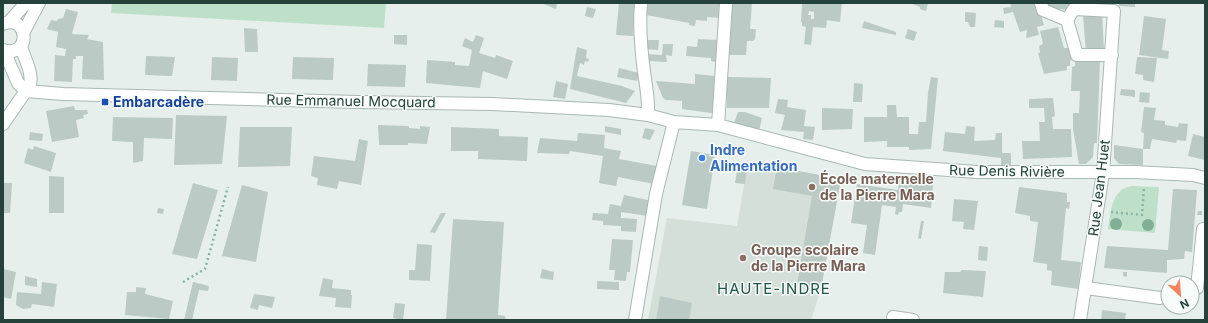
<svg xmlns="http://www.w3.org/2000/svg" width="1208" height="323" viewBox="0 0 1208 323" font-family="Inter,sans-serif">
	<rect width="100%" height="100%" fill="#e6efeb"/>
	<path fill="#d4dfda" d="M748,162L841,179L821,289L811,320H648L667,218L737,226Z"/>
	<path fill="#bfe0c8" d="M112,3H386L384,28L111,13Z
		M1132,186L1159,187L1155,233L1108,229C1111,211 1111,189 1132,186Z"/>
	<path fill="#bbcac4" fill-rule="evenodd" d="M541,3H557L556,9Z
		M619,3H635L633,36L616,35Z
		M648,3H720L719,18L707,17V21L696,20L695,26L689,25V23L646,15Z
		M732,3H752L750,29H756L755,39L753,41H747L746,55H729Z
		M802,3H842L840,22L827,20L826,28L813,27L811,45L804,44L806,27L802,26V22H801ZM809,11L814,12V19H811V15H808Z
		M910,3H928L926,11L920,9V7Z
		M1010,3H1037L1044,25L1037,27L1039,35L1026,38L1027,30L1020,32L1013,12L1004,14L1003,8L1011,7Z
		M1046,3H1069V10L1047,8Z
		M1119,3H1135V7L1119,6Z
		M587,7L596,9L593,18L585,16Z
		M66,9L78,12L72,34L89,35L87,39L103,42L104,80L82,79L83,56H76V59H73L72,82L54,81L55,55L65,56L66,49L56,47L58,32L47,29L51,20L57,21L58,19L63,18Z
		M965,12L976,13L975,27H970L968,22H965Z
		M1102,13L1104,51L1086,53L1083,15Z
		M1144,16L1166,19L1162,50L1169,51L1168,59L1139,55Z
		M995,20L1004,21V28L994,27Z
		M864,21L896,32V35L862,28Z
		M1058,27L1064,48H1068L1072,60L1070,61V66H1067V70L1044,74L1038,53H1040L1039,46L1043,44L1040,31Z
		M244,28L257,29L258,52H245Z
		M908,29L917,32L914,41L905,38Z
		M394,35H407V45L394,44Z
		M476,35L484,38L479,53L495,58L496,55L513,61L507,79L483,71L480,88L426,83L427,60L455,62V65L469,66L472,50L462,46L465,38L473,42Z
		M698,39L718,40L716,62L711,61V58L686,56L687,46L697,47Z
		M645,40H659L658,50L645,49Z
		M663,44H673L672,56L666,55L667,62L648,61L645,54L662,55Z
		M577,47L587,50L586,58L589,59L588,62L585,61L584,65L580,63L577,76L622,86L635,91L626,103L570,89Z
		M146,56L175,57L172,76L145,75Z
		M212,57L238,58L237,81L211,80Z
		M293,57L334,58L333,80L292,79Z
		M1075,57L1100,59L1097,143H1094L1093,157L1086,164H1079L1073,129V113H1079L1080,91H1071L1072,67L1075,66Z
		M1137,57L1157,58L1154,82L1143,80V75L1135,74Z
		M368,64L406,65L405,87L367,86Z
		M619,68L639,73L637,81L617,77Z
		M695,74L715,76L713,112L711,113L682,109V101L666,100L663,98L656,81L695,84Z
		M727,77L771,78L769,108H727Z
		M931,77L938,78L931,149L909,150V147H887V141L864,142V117H887V105H896L897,117H909V134H918L919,122H926L928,93Z
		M556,81L568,84L565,99L553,97Z
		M854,83L863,84L862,102H853Z
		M1121,89L1135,90V97L1120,95Z
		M1140,92L1150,93L1149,103L1139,102Z
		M1053,98L1055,116L1052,117L1053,129H1071L1072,157L1023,159L1022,141H1040L1039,122H1045L1044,108H1029V99Z
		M778,99L788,100L787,107L806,110L804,126L815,127L813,140L803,139L804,132L781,130L785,115L775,113Z
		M74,106L75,110H87L88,114L83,115L84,118L76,120L79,137L52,142L46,111Z
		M1144,107L1156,108L1154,120L1165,121V125L1178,127L1179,123L1188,124L1186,141L1177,140L1176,143L1152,139L1150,149H1143L1144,133L1141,132Z
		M822,108L853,109L852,129L822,130Z
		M738,112H745L762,118L759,131L734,123Z
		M176,115L227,116L222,164L174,165Z
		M113,117L173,118L172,139L144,138L143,161L133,163V142L112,141Z
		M378,125L409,126V128L420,129V126L430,127L427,144L408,143V145H379Z
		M605,126L621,129V135L605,132Z
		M966,126L975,127L974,141L995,140L996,133H1002V153H1011V165H1001V158L943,151L945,132L965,134Z
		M240,127H292L290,166L238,167Z
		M451,127L499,129V136L528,137L527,161L478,159V151H451Z
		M645,128L655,130L650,140L642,138Z
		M30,132L43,134L42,141L29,140Z
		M578,133L605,135L604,148L621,151L619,159L657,166L654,184L618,177L616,186L599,183L603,156L570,151L569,154L537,153L540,138L577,141Z
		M1193,134L1205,137V160L1188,156Z
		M359,139L368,141L361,185L339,181L337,189L317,185L318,178L311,176L314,156L355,161Z
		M1114,145L1143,149V165L1119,164L1114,158Z
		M34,146L56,153L51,172L24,163L28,148L33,150Z
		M691,151L715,155L707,209L682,205Z
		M738,165L747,167L745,184L735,183Z
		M777,167L841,179L821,289L797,285L812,196L773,189Z
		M49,176L64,177V213H49Z
		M899,179L933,184L931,208L903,204L902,212H899L898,215L895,214L896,207L882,205L875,255L863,253L867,225L851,223L857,184L898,190Z
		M3,183H12L10,213H3Z
		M193,183L218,190L197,259L172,254Z
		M242,185L268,192L256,262L222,256Z
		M1019,187L1067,193V202H1070L1069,209L1066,208L1061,260L1081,262L1078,289L1051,285L1052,271L1047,270V264L1033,262L1038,222L1030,221V216L1015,213Z
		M1173,189L1197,190L1192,252L1185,251L1184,259L1167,260V273L1104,268L1107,246L1168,250Z
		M624,195L652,201L648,216L621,212V218L637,219L636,232L621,231V226L603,225V221L592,220L593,213L608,214L610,204L621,206Z
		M954,199L978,201L974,230L963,229L964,222L952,221Z
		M158,208L164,209L163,214L157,213Z
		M1198,211H1202V215H1197Z
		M441,213H446L435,233L430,232Z
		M453,219L504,222L498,315L505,316L506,320H446Z
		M921,221H924L921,239L918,238Z
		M612,239L633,240L630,272H627L626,281L614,280L615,270H609Z
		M417,244L432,245L430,281L409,280V270H415Z
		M979,246L988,247L987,261L978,260Z
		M3,269L16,272L11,299L3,297Z
		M542,269L554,272L553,280L540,278Z
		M962,270L986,271L983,297L943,293L945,272H960Z
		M1123,272H1127V277L1123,276Z
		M25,276L37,279V287L25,285Z
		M323,278L333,280L332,288L351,290V295H352L351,308L335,307L336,298L319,296Z
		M597,281L619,282V290L597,289Z
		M42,282L57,284L54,307L32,304L31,308L23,309L16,305L17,292L41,294Z
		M193,282L209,286L208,291L199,290L192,320H184Z
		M136,287L146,288L145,294L173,301L169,319L125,315L127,292H136Z
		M254,294L275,297L272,308L259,305L258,310L250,308Z
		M660,296L692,303L689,320H656Z
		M395,303L405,304L403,320L393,318Z
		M1102,310L1126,313L1125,320H1101Z"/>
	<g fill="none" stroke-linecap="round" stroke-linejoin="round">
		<g stroke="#a8b8b2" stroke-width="14">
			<path id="minor" d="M641,3C639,26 641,49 644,72C646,86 649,101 648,115
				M1041,3L1043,10L1067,20
				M1067,20L1074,9L1114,11L1103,173L1080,320
				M1067,20L1077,55H1112
				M4,51L18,83L26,91
				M26,91L63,94L358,102L492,104L609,110L648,115L674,122L718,125L865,164L977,172H1134L1193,175L1205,178
				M3,124L30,85C33,71 24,59 21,46
				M718,125L726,3
				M1086,288L1160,298L1168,296
				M1192,289L1197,288L1203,229
				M893,317L913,320
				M635,320L656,194L674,122"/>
		</g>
		<g stroke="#a8b8b2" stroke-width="14">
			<path id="tertiary" d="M9,22L26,3
				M3,24C29,13 32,59 3,50
				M23,33L39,3"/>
		</g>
		<path stroke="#86b3a5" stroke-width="2.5" stroke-dasharray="2 3" stroke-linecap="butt" d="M1111,212L1142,215L1144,187
			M183,282L205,269L228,187"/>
		<use href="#minor" stroke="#fff" stroke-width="12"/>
		<use href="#tertiary" stroke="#fff" stroke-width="12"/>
	</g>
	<g fill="#80af93">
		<circle cx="1116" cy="224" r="6"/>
		<circle cx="1148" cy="225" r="6"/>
	</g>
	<rect fill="#1a4fb4" stroke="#f7fbf9" stroke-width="1.5" x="101" y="98" width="8" height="8" rx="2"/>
	<circle fill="#3f7fe0" stroke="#f7fbf9" stroke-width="1.5" cx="702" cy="158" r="4"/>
	<g fill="#8d6e63" stroke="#f7fbf9" stroke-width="1.5">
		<circle cx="812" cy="187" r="4"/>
		<circle cx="743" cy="258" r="4"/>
	</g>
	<g text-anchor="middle" stroke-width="3" stroke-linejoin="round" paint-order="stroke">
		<g font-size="14" fill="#24423a" stroke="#f7fbf9">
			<text transform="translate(351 101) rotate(1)" y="5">Rue Emmanuel Mocquard</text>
			<text transform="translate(1007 171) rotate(1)" y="5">Rue Denis Rivière</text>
			<text transform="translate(1099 188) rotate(-83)" y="5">Rue Jean Huet</text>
		</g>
		<g font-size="14" font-weight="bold" fill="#164399" stroke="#f7fbf9" text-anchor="start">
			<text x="113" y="107">Embarcadère</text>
		</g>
		<g font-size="14" font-weight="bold" fill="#366cbe" stroke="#f7fbf9" text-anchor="start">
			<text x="710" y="155">Indre<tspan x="710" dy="16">Alimentation</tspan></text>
		</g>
		<g font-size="14" font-weight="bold" fill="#785e54" stroke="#f7fbf9" text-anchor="start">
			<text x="820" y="184">École maternelle<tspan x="820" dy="16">de la Pierre Mara</tspan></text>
			<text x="751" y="255">Groupe scolaire<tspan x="751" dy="16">de la Pierre Mara</tspan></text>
		</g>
		<g font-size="15" letter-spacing="1" fill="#1f5548" stroke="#f7fbf9">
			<text x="774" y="294">HAUTE-INDRE</text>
		</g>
	</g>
	<rect width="1208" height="323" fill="none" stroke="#24423a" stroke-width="8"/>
	<g transform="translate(1180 295) rotate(154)"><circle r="19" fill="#f7fbf9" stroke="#a3b1ad"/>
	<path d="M0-3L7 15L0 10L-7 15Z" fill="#f4845f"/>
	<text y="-6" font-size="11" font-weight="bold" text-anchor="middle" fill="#24423a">N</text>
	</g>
</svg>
